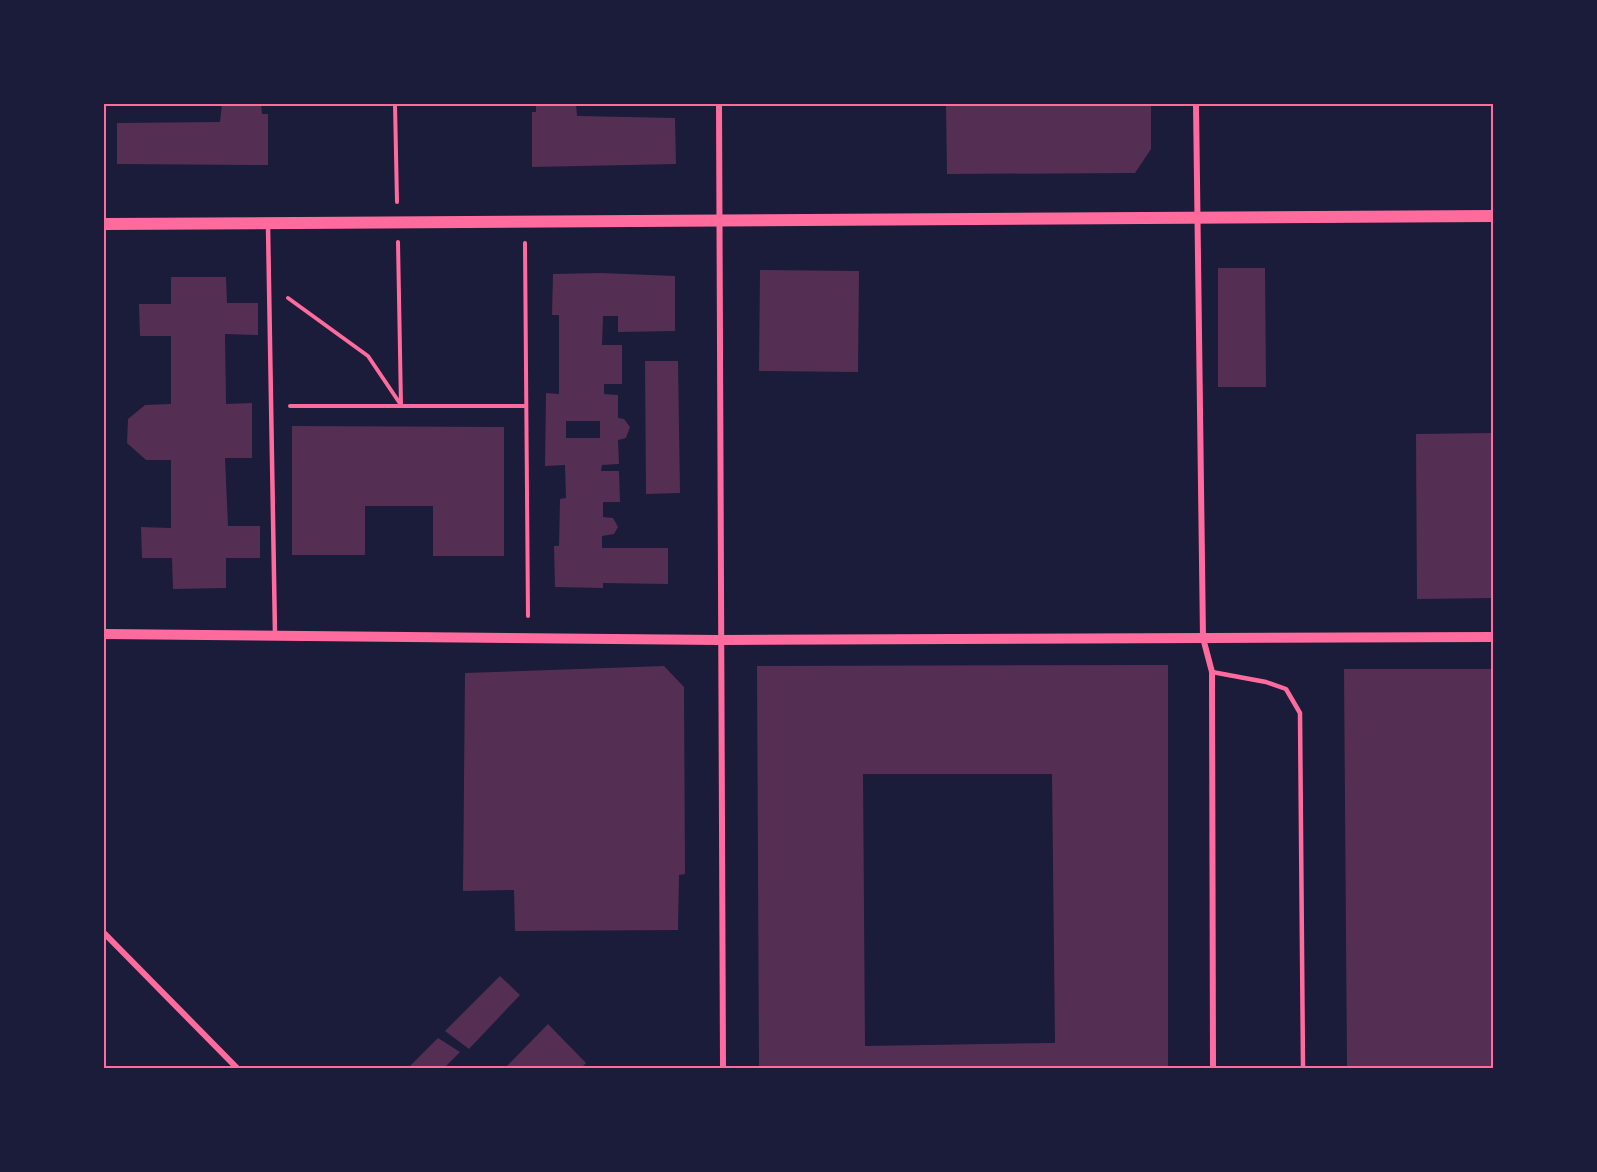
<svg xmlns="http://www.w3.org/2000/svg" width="1597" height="1172" viewBox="0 0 1597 1172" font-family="Barlow,sans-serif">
	<rect width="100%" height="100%" fill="#1b1b3a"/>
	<path fill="#542f53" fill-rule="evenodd" d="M222,104H261L262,114H268V165L117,164V123L220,122Z
		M536,104H576L577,116L675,118L676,164L532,167V112H536Z
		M946,104H1151V149L1135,173L947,174Z
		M1218,268H1265L1266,387H1218Z
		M760,270L859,271L858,372L759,371Z
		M601,273L675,276V331L618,332V316H603L602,345H622V384H604V394L618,395V418L624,419L630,427L626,438L618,440L619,464L602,465L601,471H619L620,502H603V517L613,518L618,527L614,534L602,536V548H668V584L603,583V588L555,587L554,546H559L560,499L566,498L565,465L545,466L546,393L559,394V315H552L553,274ZM566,421H600V438H566Z
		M171,277H226L227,303H258V335L225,334L226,404L252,403V458H225L228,526H260V558H226V588L173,589L172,558H142L141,527L171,528V460H146L127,443L128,419L145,405L171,404V336H140L139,304H171Z
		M645,361H678L680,493L646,494Z
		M292,426L504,427V556H433V506H365V555H292Z
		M1494,433V598L1417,599L1416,434Z
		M1168,665V1068H759L757,666ZM863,774H1052L1055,1043L865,1046Z
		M664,666L684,687L685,874L679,875L678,930L515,931L514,890L463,891L465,673Z
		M1344,669H1494V1068H1347Z
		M500,976L520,995L469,1049L445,1031Z
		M548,1024L586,1063L581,1068H505Z
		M438,1038L460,1052L444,1068H408Z"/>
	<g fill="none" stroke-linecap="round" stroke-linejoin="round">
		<path stroke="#ff6b9d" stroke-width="4" d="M395,104L397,202
			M398,242L401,406
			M525,243L528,616
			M288,298L368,356L401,405
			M290,406H526"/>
		<path stroke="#ff6b9d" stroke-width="4.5" d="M268,226L275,634
			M1212,672L1266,682L1286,689L1300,713L1303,1068"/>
		<path stroke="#ff6b9d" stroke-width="6" d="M719,104L723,1068
			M1196,104L1203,638L1212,672L1213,1068
			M104,933L237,1068"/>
		<path stroke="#ff6b9d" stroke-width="10" d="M104,634L720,640L1494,637"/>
		<path stroke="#ff6b9d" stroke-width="12" d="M104,224L1494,216"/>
	</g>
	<rect width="1597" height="1172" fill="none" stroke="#1b1b3a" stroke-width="210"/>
	<rect x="105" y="105" width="1387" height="962" fill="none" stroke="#ff6b9d" stroke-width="2"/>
</svg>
